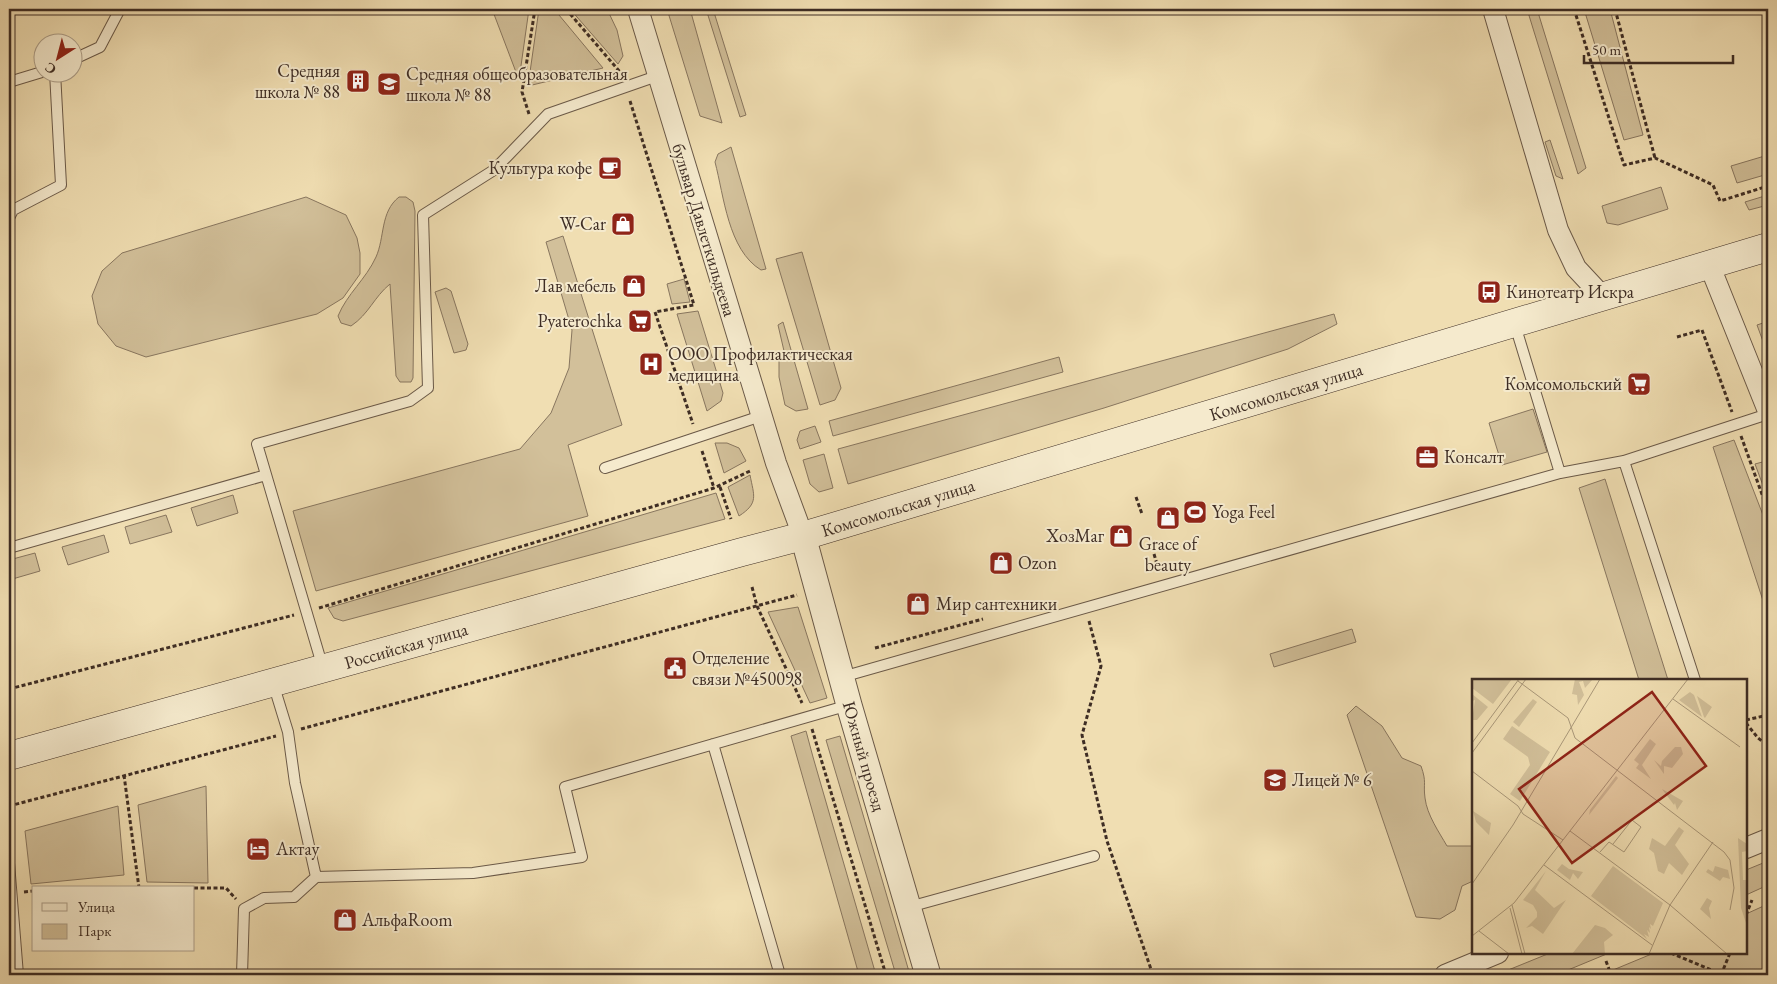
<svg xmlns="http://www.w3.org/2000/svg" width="1777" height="984" viewBox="0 0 1777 984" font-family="'EB Garamond',serif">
	<rect width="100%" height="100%" fill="#f0deb2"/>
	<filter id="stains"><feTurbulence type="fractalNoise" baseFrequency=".004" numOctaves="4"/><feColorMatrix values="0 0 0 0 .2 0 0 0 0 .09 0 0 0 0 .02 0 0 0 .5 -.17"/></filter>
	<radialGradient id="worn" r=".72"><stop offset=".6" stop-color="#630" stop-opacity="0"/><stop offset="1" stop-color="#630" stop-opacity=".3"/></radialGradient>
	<path fill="#d2c09a" stroke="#88765f" d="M492,9H529L519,80Z
		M539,9H554L603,68L528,86Z
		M570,9H607L617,30L623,56L618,64Z
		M667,9H690L722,123L700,116Z
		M706,9H713L746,115L740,117Z
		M1527,9H1537L1586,168L1578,174Z
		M1584,9H1610L1643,135L1624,140Z
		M1550,140L1563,179L1556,176L1545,142Z
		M731,147L766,269L761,270C728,250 724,196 715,162L718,154Z
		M1768,155V174L1737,183L1731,166Z
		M1661,187L1668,209L1618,225L1607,223L1602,206Z
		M1768,195V205L1749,210L1745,202Z
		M306,197L346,215L357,238L360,253V274L343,298L317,314L146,357L116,346L98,324L92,296L102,271L122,253Z
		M399,197H406L413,202L415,211L413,378L411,382H400L396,376L390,284C374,297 369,314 351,326L341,323L338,316C347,294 366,279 376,257C385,237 380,212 399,197Z
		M563,236L622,425L568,445L588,516L316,591L293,511L520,449L551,413L569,368L572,330L546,242Z
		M802,252L841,388L835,400L820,405L776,259Z
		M684,279L690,302L672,304L667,284Z
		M446,288L451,291L468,344L466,350L454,353L435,292Z
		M698,311L723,393L721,401L707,411L677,314Z
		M1334,314L1337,324L1288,349L1104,408L848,484L838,449Z
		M783,322L808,409L796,411L785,405L779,377V354L784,351L778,325Z
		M1763,323L1768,335V355L1757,325Z
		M1059,357L1063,372L833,436L829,421Z
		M1533,409L1547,452L1502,465L1489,423Z
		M815,426L821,442L800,449L797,440L800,431Z
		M1734,440L1768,528V616L1713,447Z
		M715,443H727L739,448L746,461L724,473Z
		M824,454L833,488L819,492L810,484L803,460Z
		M1766,461L1768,499L1755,464Z
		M750,475C754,496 759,503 739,516L728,487Z
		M1605,479L1668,680H1639L1579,488Z
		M716,493L725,519L343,621L334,618L328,608Z
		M233,495L238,513L197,526L191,508Z
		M166,515L172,532L130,544L125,527Z
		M104,535L109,552L68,565L62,547Z
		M35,553L40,571L9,580V560Z
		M798,607L827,698L810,703L768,612Z
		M1352,629L1356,642L1274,667L1270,654Z
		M1356,706L1382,726L1402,758L1421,766C1427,783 1423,783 1425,798C1427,815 1439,832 1447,846H1473V881L1462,886L1455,910L1440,919L1416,917L1347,715Z
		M806,731L813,757L876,975H859L791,736Z
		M840,736L910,975H896L826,740Z
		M206,786L208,883L147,882L138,805Z
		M118,806L124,875L31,884L25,831Z
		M1768,861V885L1746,895V870Z
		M1768,904V975H1601L1654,953H1746V914Z
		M1550,953H1609L1556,975H1496Z"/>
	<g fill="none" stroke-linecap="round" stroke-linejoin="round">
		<g stroke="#6a5948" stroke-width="12">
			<path id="service" d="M72,60L100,47L120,9
				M9,82L42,72
				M9,218L13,210L61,185L55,72
				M1515,325L1560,473L1624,461L1768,414
				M1624,461L1695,680
				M605,468L761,416
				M9,548L266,475
				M323,668L257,444L410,401L428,388L423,215L494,170L548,114L657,76
				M842,677L1560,473
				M273,683L288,732L295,783L316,877L473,873L582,857L565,787L849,705
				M713,744L780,975
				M9,863L18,975
				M909,907L1094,856
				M242,975L244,909L264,898L294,897L316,877"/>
		</g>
		<g stroke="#6a5948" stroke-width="22">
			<path id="minor" d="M638,9L776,463L803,536
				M1493,9L1558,230L1576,268L1603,297
				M1709,264L1768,411
				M1746,848L1768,839
				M1445,975L1498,953"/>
		</g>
		<g stroke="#6a5948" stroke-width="27">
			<path id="tertiary" d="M803,536L849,705L928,975"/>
		</g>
		<g stroke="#3e2d24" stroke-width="29">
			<path id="secondary" d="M9,756L742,552L803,536L1768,247"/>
		</g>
		<path stroke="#3e2d24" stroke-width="3" stroke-dasharray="4 2.5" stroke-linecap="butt" d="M566,9L620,72
			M1574,9L1624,165L1655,158L1713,185L1720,201L1768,186
			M1615,9L1655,158
			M630,101L694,305L655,312L693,424
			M529,114L522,92L535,9
			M1764,314L1768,325
			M1677,337L1702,330L1732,412
			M1741,436L1768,511
			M702,451L714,488
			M720,487L731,519
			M1136,497L1142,514
			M1154,554L1159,571
			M752,587L757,606L802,703
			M319,608L714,488L750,471
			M1089,621L1101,666L1082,735L1107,841L1153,975
			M875,648L983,619
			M9,689L294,615
			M1746,720L1768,715
			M1746,723L1758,738L1768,746
			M301,729L797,595
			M812,729L886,975
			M124,775L139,888
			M9,806L276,736
			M194,888H226L236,899
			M24,892L34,891
			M1765,894L1768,905
			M1746,915L1752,900
			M1671,953L1723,975
			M1606,961L1611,975
			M1721,975L1730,953"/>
		<use href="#service" stroke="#f5eacd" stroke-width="10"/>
		<use href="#minor" stroke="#f5eacd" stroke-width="20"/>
		<use href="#tertiary" stroke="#f5eacd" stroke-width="25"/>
		<use href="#secondary" stroke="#f5eacd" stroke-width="28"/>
	</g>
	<defs>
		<g id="building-square" transform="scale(1.25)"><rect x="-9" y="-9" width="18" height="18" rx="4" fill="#8f2418" stroke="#f5eacd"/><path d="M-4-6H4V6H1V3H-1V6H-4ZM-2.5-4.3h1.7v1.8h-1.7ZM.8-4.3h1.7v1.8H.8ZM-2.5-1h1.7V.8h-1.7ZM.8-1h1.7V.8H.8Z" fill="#fff"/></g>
		<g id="school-square" transform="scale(1.25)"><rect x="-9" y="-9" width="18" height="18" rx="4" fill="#8f2418" stroke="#f5eacd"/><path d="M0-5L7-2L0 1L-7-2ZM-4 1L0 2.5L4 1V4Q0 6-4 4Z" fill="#fff"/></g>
		<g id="cafe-square" transform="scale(1.25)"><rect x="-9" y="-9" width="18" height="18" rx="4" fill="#8f2418" stroke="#f5eacd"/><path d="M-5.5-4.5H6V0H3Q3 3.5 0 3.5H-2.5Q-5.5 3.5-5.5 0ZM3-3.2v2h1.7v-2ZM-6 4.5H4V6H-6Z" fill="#fff"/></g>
		<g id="shop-square" transform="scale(1.25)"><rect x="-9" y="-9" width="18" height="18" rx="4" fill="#8f2418" stroke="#f5eacd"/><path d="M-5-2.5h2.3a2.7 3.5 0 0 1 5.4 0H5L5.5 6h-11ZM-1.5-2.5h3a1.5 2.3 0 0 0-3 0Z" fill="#fff"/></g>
		<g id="bus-square" transform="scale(1.25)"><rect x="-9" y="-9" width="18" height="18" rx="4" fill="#8f2418" stroke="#f5eacd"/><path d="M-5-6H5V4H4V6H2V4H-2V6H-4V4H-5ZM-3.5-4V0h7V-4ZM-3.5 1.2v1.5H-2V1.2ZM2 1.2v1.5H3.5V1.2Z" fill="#fff"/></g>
		<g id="supermarket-square" transform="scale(1.25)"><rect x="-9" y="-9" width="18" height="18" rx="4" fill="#8f2418" stroke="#f5eacd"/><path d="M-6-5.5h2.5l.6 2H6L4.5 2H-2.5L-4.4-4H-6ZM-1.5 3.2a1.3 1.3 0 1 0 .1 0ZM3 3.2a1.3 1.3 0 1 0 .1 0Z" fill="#fff"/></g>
		<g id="hospital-square" transform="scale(1.25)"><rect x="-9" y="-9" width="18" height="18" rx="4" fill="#8f2418" stroke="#f5eacd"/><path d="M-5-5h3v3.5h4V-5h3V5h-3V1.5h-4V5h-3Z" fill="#fff"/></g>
		<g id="office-square" transform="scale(1.25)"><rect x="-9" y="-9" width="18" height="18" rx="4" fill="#8f2418" stroke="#f5eacd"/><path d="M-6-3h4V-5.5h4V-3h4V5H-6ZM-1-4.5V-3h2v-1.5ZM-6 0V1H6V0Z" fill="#fff"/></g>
		<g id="stadium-square" transform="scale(1.25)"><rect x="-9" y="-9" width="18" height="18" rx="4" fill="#8f2418" stroke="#f5eacd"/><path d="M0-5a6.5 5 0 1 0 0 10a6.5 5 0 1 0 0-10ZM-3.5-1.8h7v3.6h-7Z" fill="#fff"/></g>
		<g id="civic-square" transform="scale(1.25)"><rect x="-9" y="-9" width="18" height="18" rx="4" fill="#8f2418" stroke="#f5eacd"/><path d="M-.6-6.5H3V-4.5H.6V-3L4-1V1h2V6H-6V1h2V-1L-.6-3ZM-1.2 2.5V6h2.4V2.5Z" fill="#fff"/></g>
		<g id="hotel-square" transform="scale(1.25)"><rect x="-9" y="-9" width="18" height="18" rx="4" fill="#8f2418" stroke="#f5eacd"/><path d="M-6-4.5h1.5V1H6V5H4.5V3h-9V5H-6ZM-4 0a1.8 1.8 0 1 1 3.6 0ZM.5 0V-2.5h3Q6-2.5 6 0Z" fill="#fff"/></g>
	</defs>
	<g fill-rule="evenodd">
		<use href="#building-square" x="358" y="81"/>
		<use href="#school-square" x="389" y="84"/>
		<use href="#cafe-square" x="610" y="168"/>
		<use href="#shop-square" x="623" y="224"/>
		<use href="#shop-square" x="634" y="286"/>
		<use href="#bus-square" x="1489" y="292"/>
		<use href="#supermarket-square" x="640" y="321"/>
		<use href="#hospital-square" x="651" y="364"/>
		<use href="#supermarket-square" x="1639" y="384"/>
		<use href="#office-square" x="1427" y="457"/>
		<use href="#stadium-square" x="1195" y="512"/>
		<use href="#shop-square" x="1168" y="518"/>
		<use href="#shop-square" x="1121" y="536"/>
		<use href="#shop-square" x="1001" y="563"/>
		<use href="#shop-square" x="918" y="604"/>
		<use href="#civic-square" x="675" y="668"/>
		<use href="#school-square" x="1275" y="780"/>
		<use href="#hotel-square" x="258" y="849"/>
		<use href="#shop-square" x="345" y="920"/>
	</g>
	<g text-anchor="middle" stroke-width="4" stroke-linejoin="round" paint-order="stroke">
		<g font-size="18" fill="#3e2d24" stroke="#f5eacd" text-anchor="start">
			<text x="340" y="77" text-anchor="end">Средняя<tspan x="340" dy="21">школа № 88</tspan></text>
			<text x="406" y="80">Средняя общеобразовательная<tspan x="406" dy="21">школа № 88</tspan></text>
			<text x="592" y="174" text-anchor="end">Культура кофе</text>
			<text x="606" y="230" text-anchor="end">W-Car</text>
			<text x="616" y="292" text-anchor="end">Лав мебель</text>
			<text x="1506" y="298">Кинотеатр Искра</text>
			<text x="622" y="327" text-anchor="end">Pyaterochka</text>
			<text x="668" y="360">ООО Профилактическая<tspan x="668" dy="21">медицина</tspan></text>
			<text x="1622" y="390" text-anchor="end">Комсомольский</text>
			<text x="1444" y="463">Консалт</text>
			<text x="1212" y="518">Yoga Feel</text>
			<text x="1104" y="542" text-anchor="end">ХозМаг</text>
			<text x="1168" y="550" text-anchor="middle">Grace of<tspan x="1168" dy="21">beauty</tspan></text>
			<text x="1018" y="569">Ozon</text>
			<text x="936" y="610">Мир сантехники</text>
			<text x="692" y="664">Отделение<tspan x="692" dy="21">связи №450098</tspan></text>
			<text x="1292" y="786">Лицей № 6</text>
			<text x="276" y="855">Актау</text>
			<text x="362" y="926">АльфаRoom</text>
		</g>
		<g font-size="18" fill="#3e2d24" stroke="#f5eacd">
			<text transform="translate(704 230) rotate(73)" y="6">бульвар Давлеткильдеева</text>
			<text transform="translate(1286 392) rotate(-17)" y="6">Комсомольская улица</text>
			<text transform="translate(898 508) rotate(-17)" y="6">Комсомольская улица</text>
			<text transform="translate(406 646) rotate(-16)" y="6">Российская улица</text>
			<text transform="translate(864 756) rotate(74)" y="6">Южный проезд</text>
		</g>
	</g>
	<g transform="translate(1472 679)">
		<rect width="275" height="275" fill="#f0deb2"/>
		<path d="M0,0H40L21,25L0,9ZM103,0H121L113,9L111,2L107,3L112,16L106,26L105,16L100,15ZM218,13L222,16L230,38L207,21ZM0,15L16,28L5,41H0L3,21L0,22ZM225,17L240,28L233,39L232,38ZM61,20L65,23L47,48L41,43ZM40,47L78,73L48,122L38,115L58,86L56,78L31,60ZM178,60L184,65L170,86L179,100L164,89L167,85L162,81ZM203,68H209L211,75L200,89L192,87V95L182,81L189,87L190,82ZM144,97L146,99L117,136L118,131ZM190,110L211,122L205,131L203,124L202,126ZM1,132L19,144L17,156L4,143ZM207,148L212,152L203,166L217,185L210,196L197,184L192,195L186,192L182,174L177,170L180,159L193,167ZM266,159L275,165V172L270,173L271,201H275V247L269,229ZM90,185L97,190L111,193L106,200L101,194L98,201L85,191ZM141,187L191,224L181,247L178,245L179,250L177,248L178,254L175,251L177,258L172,255L175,260L119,217ZM243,187L256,191L258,200L251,198L248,202L234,193L236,190L241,193ZM74,192L63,211L82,229L94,221L71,255L60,247L54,249L65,238V233L61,226L51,221ZM235,219L240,222L237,229L239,240L228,230ZM123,246L133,249L141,256L132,263L133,275H100Z" fill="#d2c09a"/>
		<path fill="none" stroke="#a99779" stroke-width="1" d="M46,2L96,39L103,59L252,173L258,181L262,209L258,231M201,20L268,68M0,64L47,0M0,74L54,0M0,92L46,127L51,135L91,161M98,152L198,226L255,275M128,173L137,163L152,173L169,148L160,141L141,165M72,186L180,266M0,205L41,146L128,0M40,226L53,275M38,229L50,275M7,252L37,275M0,257L42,224L216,0M177,275L198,226L241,163"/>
		<path fill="#8f2418" fill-opacity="0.15" stroke="#8f2418" stroke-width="2.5" d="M180,13L234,87L100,184L47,110Z"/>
		<rect width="275" height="275" fill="none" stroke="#3e2d24" stroke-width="2.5"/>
	</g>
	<rect width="1777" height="984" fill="none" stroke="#f0deb2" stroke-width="30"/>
	<rect x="10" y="10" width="1757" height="964" fill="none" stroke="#3e2d24" stroke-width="2.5"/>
	<rect x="15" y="15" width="1747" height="954" fill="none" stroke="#3e2d24"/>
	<rect x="32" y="886" width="162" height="65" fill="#f5eacd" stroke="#ac9e89"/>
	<rect x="42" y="903" width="25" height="8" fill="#f5eacd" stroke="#ac9e89"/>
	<text x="78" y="912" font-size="15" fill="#3e2d24">Улица</text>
	<rect x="42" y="924" width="25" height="15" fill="#d2c09a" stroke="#ac9e89"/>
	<text x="78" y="936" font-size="15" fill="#3e2d24">Парк</text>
	<g transform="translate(58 58) rotate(216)"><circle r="24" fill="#f5eacd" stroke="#ac9e89"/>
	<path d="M0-4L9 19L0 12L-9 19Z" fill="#8f2418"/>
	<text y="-8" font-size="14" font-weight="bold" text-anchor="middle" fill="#3e2d24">С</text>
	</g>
	<path d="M1584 55v8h149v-8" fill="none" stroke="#3e2d24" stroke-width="2.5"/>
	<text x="1592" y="55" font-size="15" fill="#3e2d24" stroke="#f5eacd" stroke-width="4" paint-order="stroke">50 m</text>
	<rect width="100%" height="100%" filter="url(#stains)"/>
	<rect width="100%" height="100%" fill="url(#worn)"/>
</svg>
